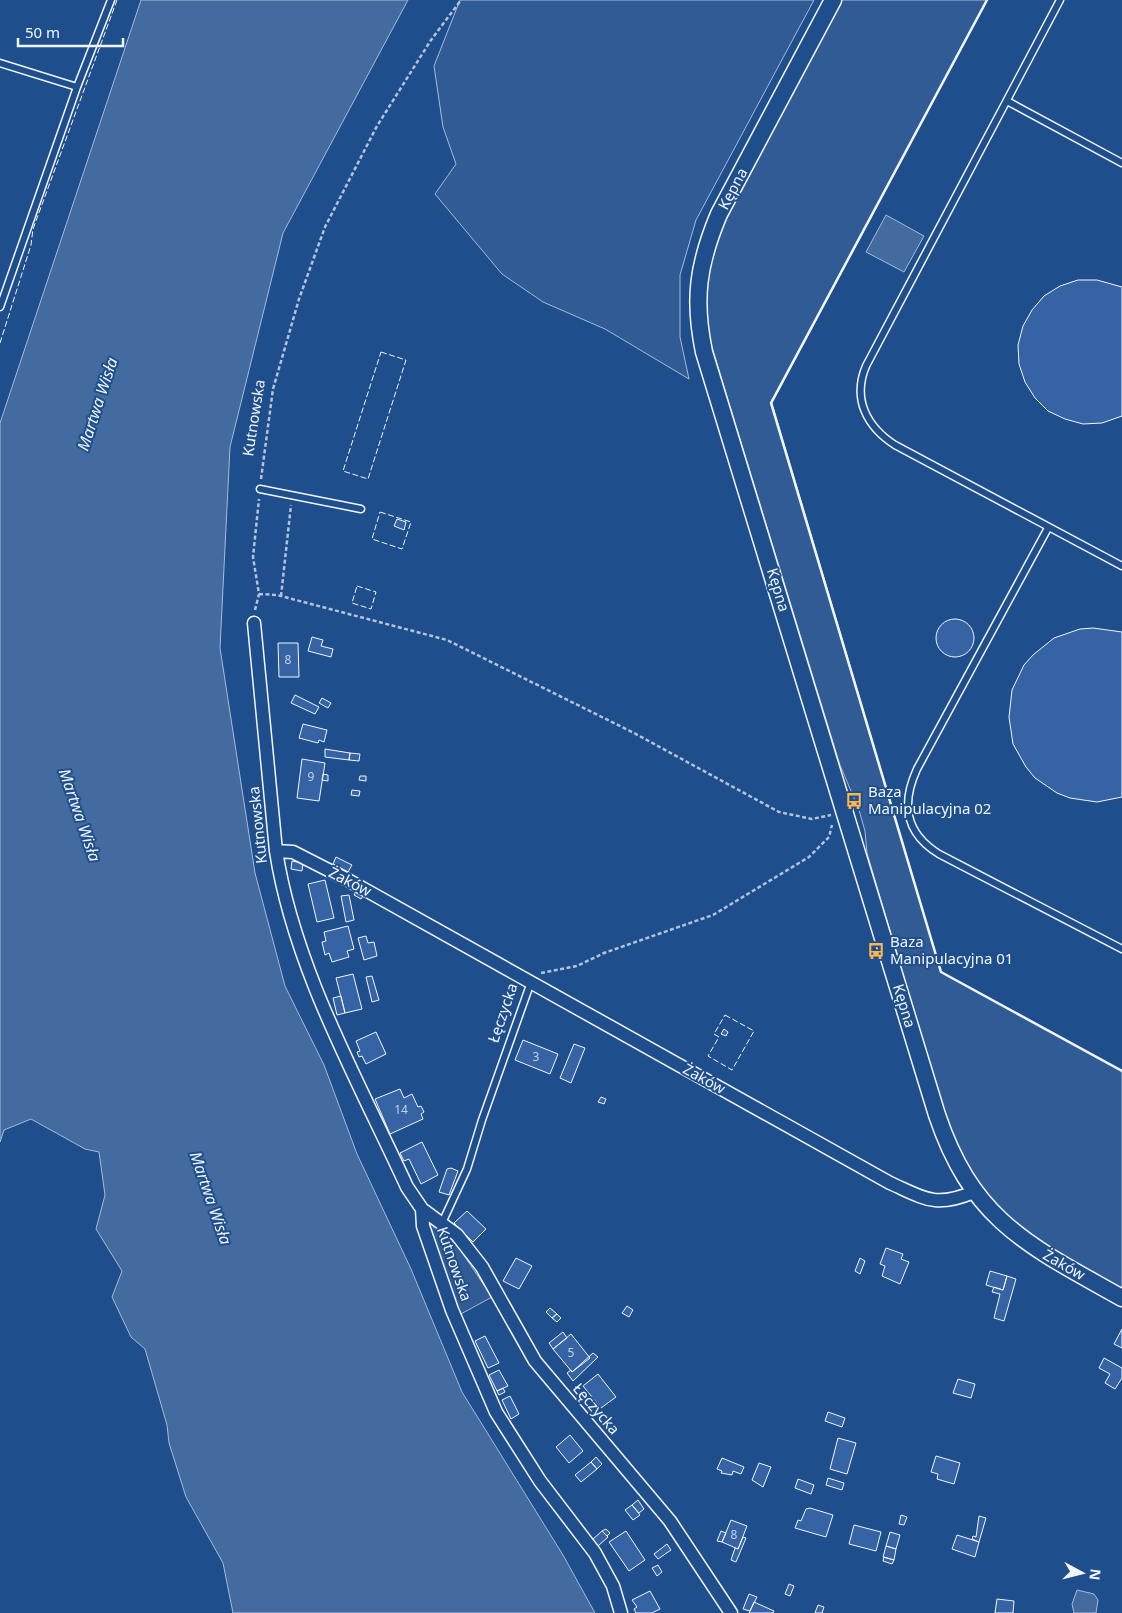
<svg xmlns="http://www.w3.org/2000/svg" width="1122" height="1613" viewBox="0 0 1122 1613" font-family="'Noto Sans',sans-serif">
	<rect width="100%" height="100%" fill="#1f4e8c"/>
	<path fill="#305b95" stroke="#a8bbd7" d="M460,0H814L696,220L680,275V337L689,379L605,329L543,302L502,274L435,194L456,164L443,127L434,66Z
		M842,0H987L772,403L941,972L1122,1071V1291L1083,1270L1023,1230L992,1201L967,1167L946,1119L867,853L865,831L859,810L840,765L710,341L706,323V282L717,237Z
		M429,1222L436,1223L459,1248L492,1297L459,1315L428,1224Z"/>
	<path fill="#446ba0" stroke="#a8bbd7" d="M141,0H408L283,233L230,447L220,648L255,873L285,986L324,1065L357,1154L411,1269L462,1392L563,1555L595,1613H233L223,1563L186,1497L169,1443L167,1425L145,1349L131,1337L112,1297L122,1271L96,1229L105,1195L99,1152L85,1149L31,1119L4,1130L0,1142V423Z
		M886,215L924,236L904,272L866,252Z
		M1077,1590L1094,1594L1098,1600L1096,1613H1074L1072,1604Z"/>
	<path fill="#3563a3" stroke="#f2f6ff" d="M1078,280H1097L1122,287V416L1102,423L1083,424L1065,419L1048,411L1035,398L1025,382L1019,364L1018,345L1023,326L1032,310L1044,296L1060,286Z
		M397,519L406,522L404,530L394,526Z
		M936 638a19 19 0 1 1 38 0a19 19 0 1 1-38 0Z
		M1093,628L1122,632V797L1097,802L1070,798L1057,793L1035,778L1026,767L1013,744L1009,717L1012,690L1024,665L1033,655L1054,638L1080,629Z
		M312,637L323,640L321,646L333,649L331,657L308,651Z
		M278,643H298L299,677H279Z
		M295,695L319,707L315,714L291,703Z
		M322,698L331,703L328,708L319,703Z
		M303,724L327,730L324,742L319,740L318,743L299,738Z
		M325,749L350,753L349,760L325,757Z
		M350,753L360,754L359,761L349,760Z
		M302,759L325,763L319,801L297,798Z
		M323,774L328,775V781L322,780Z
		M360,776H366V781L359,780Z
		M352,790L360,791L359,796L351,795Z
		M336,857L352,865L348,872L333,864Z
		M292,861L303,863L302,871L291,869Z
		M325,880L334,918L317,922L308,884Z
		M357,890L364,894L361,899L354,895Z
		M349,895L354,920L346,922L341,896Z
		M348,926L354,949L347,951L349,957L332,962L329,953L325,955L322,942L326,941L324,932Z
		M366,936L368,943L374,942L377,956L364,960L358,938Z
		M353,974L362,1009L345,1013L336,978Z
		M372,976L379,1000L372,1002L366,977Z
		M341,996L345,1013L337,1015L333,998Z
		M724,1029L728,1032L726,1036L721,1034Z
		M376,1032L386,1054L366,1064L362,1056L359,1057L357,1052L360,1051L356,1041Z
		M523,1040L558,1054L550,1074L515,1060Z
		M574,1044L585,1048L571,1083L560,1078Z
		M400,1089L404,1098L412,1094L418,1107L421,1106L424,1112L421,1114L423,1119L390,1134L375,1099Z
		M601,1097L606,1099L604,1104L598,1102Z
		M422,1142L438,1175L421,1184L409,1159L404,1161L400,1153Z
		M451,1168L458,1171L449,1195L439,1192L447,1169Z
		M467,1211L486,1229L473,1242L454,1223Z
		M886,1248L903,1254L901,1259L909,1262L900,1284L882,1276L885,1266L880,1264Z
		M516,1258L532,1266L519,1289L503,1281Z
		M860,1258L865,1261L860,1274L855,1271Z
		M990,1271L1007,1276L1003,1290L986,1285Z
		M1007,1276L1016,1279L1004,1321L994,1318L1000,1294L992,1292L994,1287L1003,1290Z
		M627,1306L633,1310L629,1317L622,1313Z
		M550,1308L557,1314L552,1318L546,1312Z
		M557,1314L561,1318L557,1322L552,1318Z
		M1122,1329V1348L1114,1344Z
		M563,1332L567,1338L553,1349L549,1343Z
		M571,1334L590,1358L572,1372L553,1349Z
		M485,1336L499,1363L488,1368L475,1341Z
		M593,1353L598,1357L573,1381L567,1373L571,1370L572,1372Z
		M1104,1358L1122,1368V1378L1115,1389L1105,1383L1110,1374L1099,1368Z
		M499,1370L508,1386L497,1391L489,1375Z
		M598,1374L616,1397L601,1408L583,1386Z
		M958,1379L975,1384L971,1398L953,1393Z
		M503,1388L505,1392L499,1395L497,1391Z
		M510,1396L519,1414L511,1419L502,1400Z
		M828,1412L845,1418L842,1427L825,1421Z
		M570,1435L583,1451L569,1463L556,1447Z
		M838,1438L856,1443L847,1474L830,1469Z
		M936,1456L960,1463L954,1484L937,1479L938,1474L931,1472Z
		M596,1457L602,1464L597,1469L591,1462Z
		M722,1458L744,1467L741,1474L733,1471L732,1475L721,1473L722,1471L717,1469Z
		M591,1462L597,1469L581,1482L575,1475Z
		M759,1463L771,1467L763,1487L752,1480Z
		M828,1478L844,1483L842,1490L826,1485Z
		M798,1479L814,1485L811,1494L795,1488Z
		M638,1500L644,1509L639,1513L632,1505Z
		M632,1505L640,1515L633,1520L625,1510Z
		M810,1508L833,1515L826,1537L795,1528L798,1520L801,1521L806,1509Z
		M901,1515L907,1517L904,1525L899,1524Z
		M979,1516L986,1518L979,1542L972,1539L973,1536L976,1537Z
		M731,1520L747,1526L738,1549L722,1542Z
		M854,1525L881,1532L876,1551L849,1544Z
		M606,1529L610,1533L607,1536L602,1531Z
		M602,1531L608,1537L598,1546L592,1540Z
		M626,1531L645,1560L629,1571L609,1542Z
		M721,1531L726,1533L722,1542L717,1541Z
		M890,1532L900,1535L896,1549L886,1546Z
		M957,1535L979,1542L975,1557L952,1549Z
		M743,1537L746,1538L736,1562L731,1560L735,1548L738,1549Z
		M667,1544L671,1550L658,1559L654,1554Z
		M886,1546L896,1549L894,1560L883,1557Z
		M884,1557L894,1560L892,1564L883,1561Z
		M658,1565L662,1572L657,1576L652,1568Z
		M789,1584L794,1586L790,1596L785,1594Z
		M650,1591L660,1609L652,1613H636L634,1609L637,1607L632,1600Z
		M749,1594L757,1597L750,1611L743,1609Z
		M997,1599L1014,1601L1013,1613H995Z
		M754,1602L774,1611L773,1613H749Z
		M818,1605L824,1607L822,1613H815Z"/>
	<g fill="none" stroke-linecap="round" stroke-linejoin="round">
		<g stroke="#f2f6ff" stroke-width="9">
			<path id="service" d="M1060,0L866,366C852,399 867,427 895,445L1122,566
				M0,63L77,87
				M1007,101L1122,163
				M0,307L77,87L111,0
				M260,489L361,509
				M1048,528L917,769C901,804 905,833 939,854L1122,949
				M442,1223L467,1169L482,1120L531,982"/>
		</g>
		<g stroke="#f2f6ff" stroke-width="15">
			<path id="minor" d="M254,623L276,851C294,968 358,1080 407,1187L422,1209L423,1226L452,1310L496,1412L540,1481L595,1553L613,1586L621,1613
				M276,851L293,852L346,879L890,1183C926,1199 935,1208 974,1192
				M422,1209L457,1235L482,1267L535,1361L670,1521L731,1613"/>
		</g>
		<g stroke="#f2f6ff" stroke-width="19">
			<path id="tertiary" d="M833,0L719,214C698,264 693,299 704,352L937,1115C973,1222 1030,1246 1122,1298"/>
		</g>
		<path stroke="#b3c4dc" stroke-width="2.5" stroke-dasharray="4 2.5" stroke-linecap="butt" d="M261,479L273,389L299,299L325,227L377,126L431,40L461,0
			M259,594L277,595L447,640L634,733L779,812L812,819L831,815
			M281,596L291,505
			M255,610L259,594L253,557L259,499
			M541,973L577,966L604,953L713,915L809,857L829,837L832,825"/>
		<use href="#service" stroke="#1f4e8c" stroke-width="6"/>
		<use href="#minor" stroke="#1f4e8c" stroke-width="12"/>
		<use href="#tertiary" stroke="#1f4e8c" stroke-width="16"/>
		<path stroke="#f2f6ff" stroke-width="1" stroke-dasharray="6 2.5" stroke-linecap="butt" d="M0,343L31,245L33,229L117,0
			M381,352L406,360L368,479L343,471Z
			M380,512L411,522L402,549L372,539Z
			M357,586L376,592L371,609L352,603Z
			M725,1015L754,1031L732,1070L708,1056L719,1037L714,1034Z"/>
		<path stroke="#f2f6ff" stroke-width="2.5" d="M987,0L771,403L941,972L1122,1071"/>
	</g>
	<defs>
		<g id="bus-bare" transform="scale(1.35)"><path d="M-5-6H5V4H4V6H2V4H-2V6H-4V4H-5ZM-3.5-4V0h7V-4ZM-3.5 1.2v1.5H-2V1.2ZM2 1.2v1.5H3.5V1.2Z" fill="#ffb74d" stroke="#1f4e8c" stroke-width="2.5" paint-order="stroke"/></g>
	</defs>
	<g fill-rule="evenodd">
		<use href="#bus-bare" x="854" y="801"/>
		<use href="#bus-bare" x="876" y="951"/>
	</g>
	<g text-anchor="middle" stroke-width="4" stroke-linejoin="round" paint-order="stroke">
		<g font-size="12" fill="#c3d1e8">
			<text x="288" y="664">8</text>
			<text x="311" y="781">9</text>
			<text x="536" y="1061">3</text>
			<text x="401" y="1114">14</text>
			<text x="571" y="1357">5</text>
			<text x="734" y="1539">8</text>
		</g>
		<g font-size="15" fill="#f2f6ff" stroke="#1f4e8c">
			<text transform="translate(733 189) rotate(-62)" y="5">Kępna</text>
			<text transform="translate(254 418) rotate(-81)" y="5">Kutnowska</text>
			<text transform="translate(778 590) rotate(73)" y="5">Kępna</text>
			<text transform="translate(258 825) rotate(-96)" y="5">Kutnowska</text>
			<text transform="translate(350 882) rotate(27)" y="5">Żaków</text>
			<text transform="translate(904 1006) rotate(73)" y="5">Kępna</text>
			<text transform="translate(503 1013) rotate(-71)" y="5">Łęczycka</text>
			<text transform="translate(704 1079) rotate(29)" y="5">Żaków</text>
			<text transform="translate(454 1264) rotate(71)" y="5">Kutnowska</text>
			<text transform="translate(1064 1265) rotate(30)" y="5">Żaków</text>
			<text transform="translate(596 1409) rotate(49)" y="5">Łęczycka</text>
		</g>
		<g font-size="15" fill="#f2f6ff" stroke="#1f4e8c" text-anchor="start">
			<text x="868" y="797">Baza<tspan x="868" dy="17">Manipulacyjna 02</tspan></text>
			<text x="890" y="947">Baza<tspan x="890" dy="17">Manipulacyjna 01</tspan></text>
		</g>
		<g font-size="16" font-style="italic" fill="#f2f6ff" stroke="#1f4e8c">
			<text transform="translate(97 404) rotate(-72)" y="6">Martwa Wisła</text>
			<text transform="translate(80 815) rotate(71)" y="6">Martwa Wisła</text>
			<text transform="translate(211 1198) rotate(71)" y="6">Martwa Wisła</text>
		</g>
	</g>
	<g transform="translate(1082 1573) rotate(97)" stroke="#1f4e8c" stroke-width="4" paint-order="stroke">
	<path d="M0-4L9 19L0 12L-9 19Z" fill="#f2f6ff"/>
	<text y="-8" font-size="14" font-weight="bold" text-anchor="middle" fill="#f2f6ff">N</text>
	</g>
	<path d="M18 38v8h105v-8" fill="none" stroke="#f2f6ff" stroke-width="2.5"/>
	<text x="25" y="38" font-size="15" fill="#f2f6ff" stroke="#1f4e8c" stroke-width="4" paint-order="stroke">50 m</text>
</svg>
